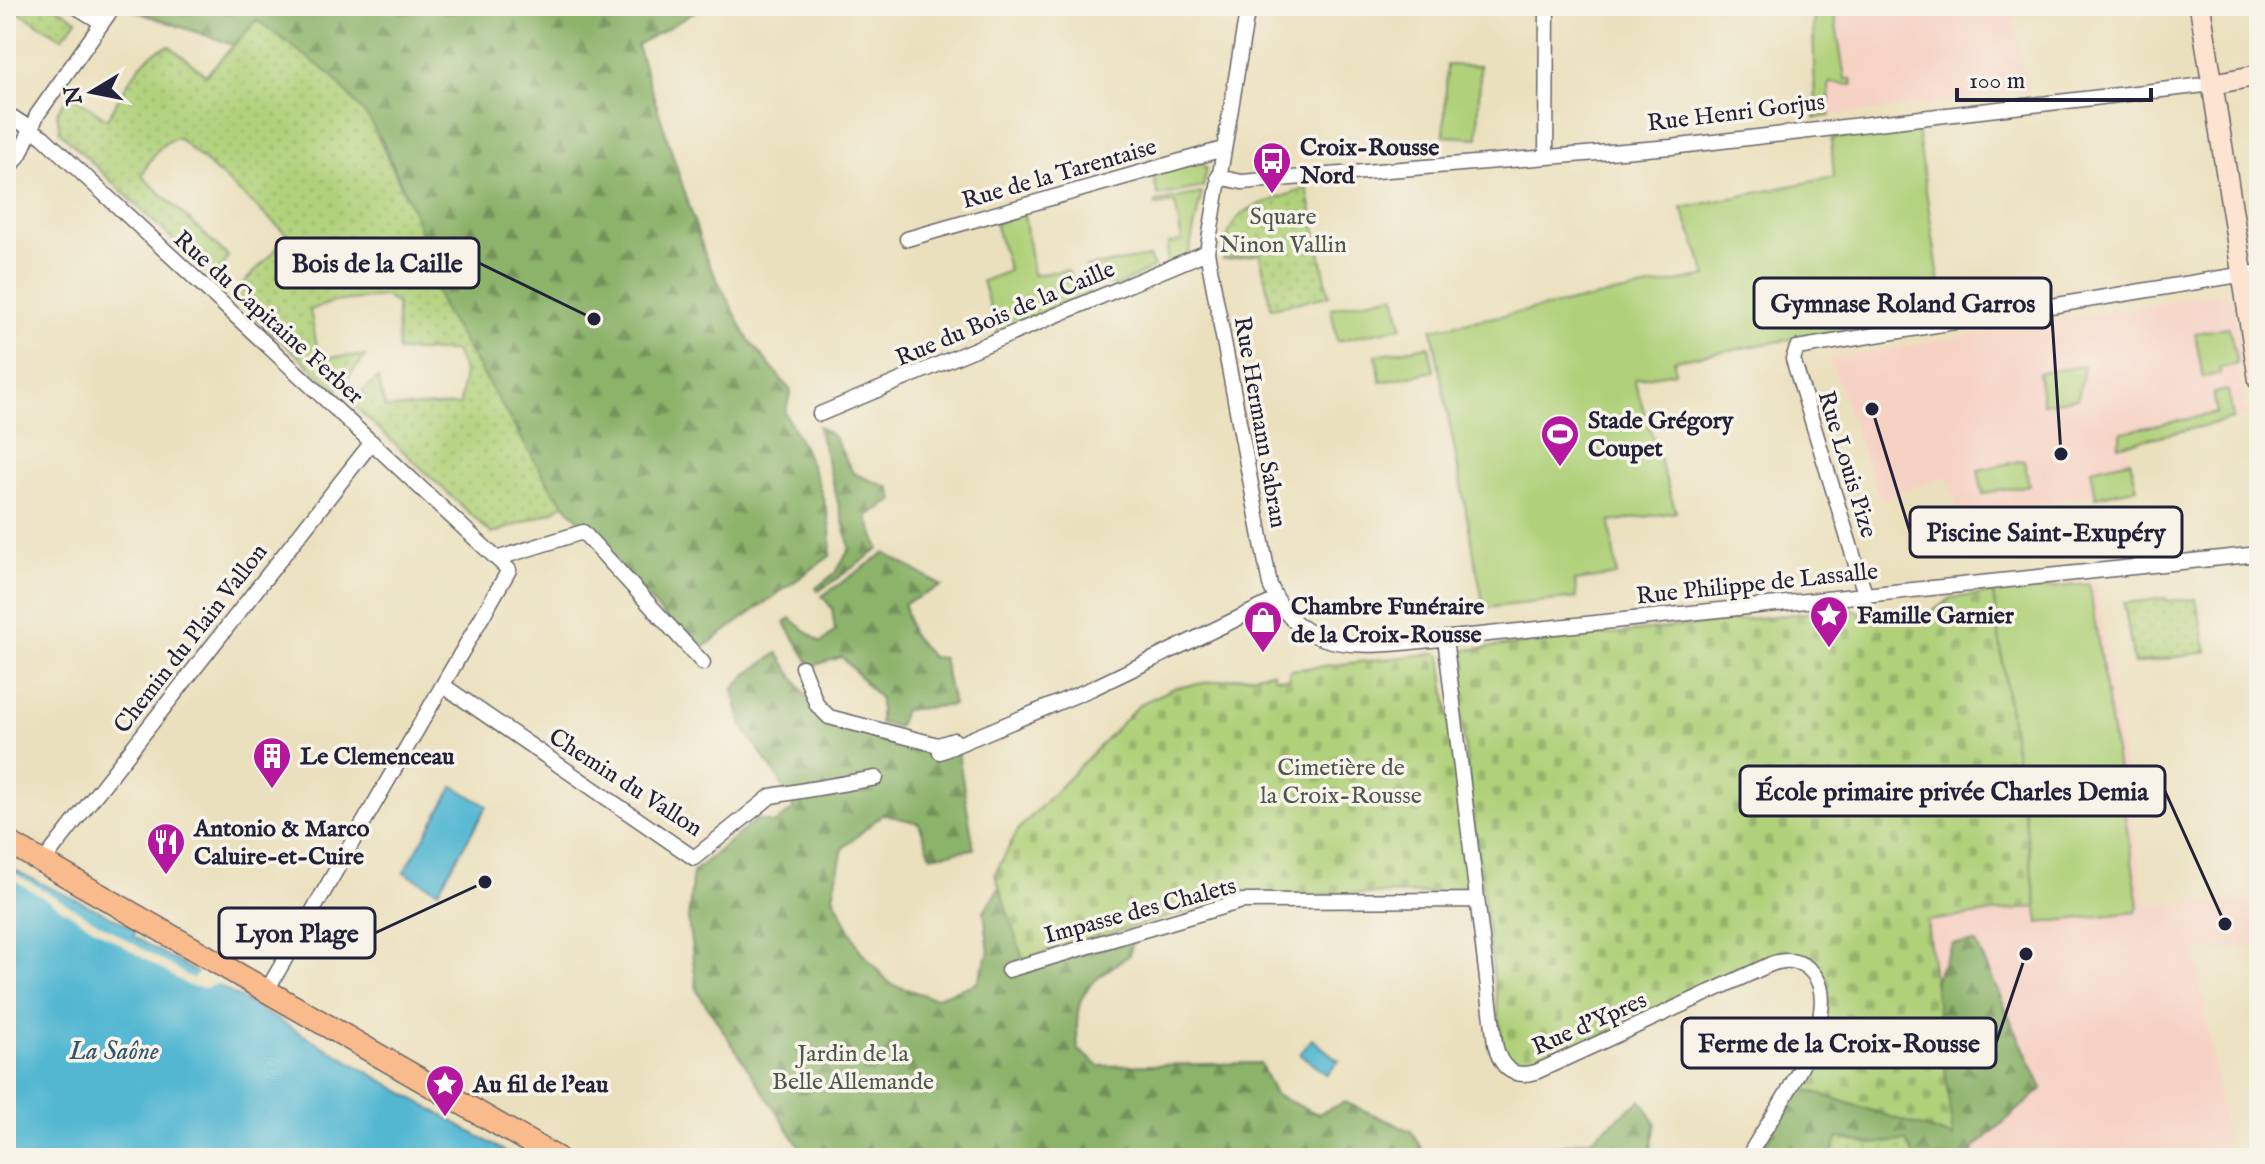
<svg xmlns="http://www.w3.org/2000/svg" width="2265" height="1164" viewBox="0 0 2265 1164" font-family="'IM FELL English',serif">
	<defs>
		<pattern id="forest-firs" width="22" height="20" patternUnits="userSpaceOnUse" patternTransform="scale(2)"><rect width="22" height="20" fill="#8cb36a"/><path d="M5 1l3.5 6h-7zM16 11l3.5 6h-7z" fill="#729158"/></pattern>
		<pattern id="cemetery-stones" width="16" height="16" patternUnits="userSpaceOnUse" patternTransform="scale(2)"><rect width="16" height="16" fill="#b0d17a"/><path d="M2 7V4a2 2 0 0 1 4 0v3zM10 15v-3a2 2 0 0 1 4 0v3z" fill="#97b36a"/></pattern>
		<pattern id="park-dots" width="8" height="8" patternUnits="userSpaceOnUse" patternTransform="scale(2)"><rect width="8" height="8" fill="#b0d17a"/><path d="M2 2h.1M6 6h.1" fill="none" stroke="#97b36a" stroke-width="1.8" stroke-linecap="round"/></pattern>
	</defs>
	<rect width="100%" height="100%" fill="#f7f3e8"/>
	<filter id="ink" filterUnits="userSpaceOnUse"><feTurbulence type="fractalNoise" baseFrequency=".0125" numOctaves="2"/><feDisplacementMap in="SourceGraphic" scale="16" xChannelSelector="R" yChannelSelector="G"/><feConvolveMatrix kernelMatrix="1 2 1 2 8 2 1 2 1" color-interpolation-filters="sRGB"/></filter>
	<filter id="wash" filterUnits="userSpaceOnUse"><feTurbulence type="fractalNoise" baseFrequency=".006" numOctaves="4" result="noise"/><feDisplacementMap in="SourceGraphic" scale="32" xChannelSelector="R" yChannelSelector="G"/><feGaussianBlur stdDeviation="1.8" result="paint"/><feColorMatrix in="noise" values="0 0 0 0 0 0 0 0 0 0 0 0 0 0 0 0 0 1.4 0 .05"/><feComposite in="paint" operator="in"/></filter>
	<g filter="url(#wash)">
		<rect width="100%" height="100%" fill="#ebe0bd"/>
		<path fill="#f6d2c4" d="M1813,6H2010L2029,92L1815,118Z
			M2224,292L2233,299L2243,363L2237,364L2240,383L2245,412L2252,411V415L2126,441L2137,488L1960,516L1947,476L1880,500L1830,359Z
			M2096,583L2146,904L2259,900V947L2195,951L2230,1158H1955L1927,921L2037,907L2040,923L2135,912L2139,906L2089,584Z"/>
		<path fill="#b0d17a" stroke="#697a5a" stroke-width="2" d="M1813,6H1824L1825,13L1834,12L1845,79H1852L1853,85L1829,83L1830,116L1815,118Z
			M1447,65L1480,66L1478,138L1444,136Z
			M1917,129L1944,312L1674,360L1675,372L1634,379L1676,512L1610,522L1617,575L1575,581L1577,598L1484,608L1432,329L1707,276L1682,208L1834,177L1831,139Z
			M1200,161L1207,169L1203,187L1158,196L1153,175Z
			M1202,193L1188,256L1166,265L1168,244L1182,241L1175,203L1156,206V202Z
			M1024,214L1033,275L1067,270L1078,287L1095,296L999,337L982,281L1009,271L995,223Z
			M1149,257L1154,267L1116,287L1095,278L1086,267Z
			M1395,295L1402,327L1337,341L1331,308Z
			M2229,327L2237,364L2219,368L2220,374L2203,377L2195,333Z
			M1429,346L1434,371L1381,382L1376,355Z
			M2084,366L2078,398L2043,404L2038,373Z
			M2228,390L2233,419L2118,446L2122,432L2217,413L2213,393Z
			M2024,460L2029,485L1983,494L1978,470Z
			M2130,460L2137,488L2096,497L2091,469Z
			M2089,584L2139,906L2136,912L2039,923L1993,593Z"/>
		<path fill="url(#forest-firs)" stroke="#576a52" stroke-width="2" d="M700,6L694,13L637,45L706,258L748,339L791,391L785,413C807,452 836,511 830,556L702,648L686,641L553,491L441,305L417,220L381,138L257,20L234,45L123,7Z
			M818,426L834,437L853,473L890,488L894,500L867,516L879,549L819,591L816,588L835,573L850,548Z
			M885,553L942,586L904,604L911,633L931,657L943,658L953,705L904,710L898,727L880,723V699L842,657L811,666L785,623L790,618L821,643L835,631L832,608L822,596Z
			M778,653L820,718L830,725L958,753L974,849L931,856L919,823L883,814L843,848L833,896L860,950L890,984L934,998L977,983L989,952L984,911L1001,885L1027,972L1133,938L1130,955C1085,985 1073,992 1078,1049L1099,1066L1260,1063L1275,1095L1318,1114L1345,1102L1411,1131L1428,1158H807L697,991L688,919L693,872L757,819L774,824L794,809L780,781L742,725L733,690L746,675Z
			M1976,943L2042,1089L1974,1148L1973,1158H1915L1905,1141L1870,1144L1838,1137L1830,1158H1758L1796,1086L1952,1136L1934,981L1953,944Z
			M1641,1100L1656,1124L1651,1148L1639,1158H1532L1554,1146L1590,1140Z"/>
		<path fill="url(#cemetery-stones)" stroke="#697a5a" stroke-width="2" d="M1993,593L2037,907L1927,921L1953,1137L1796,1086L1824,1034L1829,982L1811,960L1786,950L1538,1066C1520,1067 1507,1063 1502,1043L1453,655L1456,651L1851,608L1876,619L1897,621L1930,613L1951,598Z
			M1437,653L1441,656L1471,889L1466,893L1225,895L1226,900L1023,959L995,874L1018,830L1140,704L1174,688L1273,672L1274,677L1288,679L1290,670Z"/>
		<path fill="url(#park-dots)" stroke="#697a5a" stroke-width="2" d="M8,6H55L77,20L62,38Z
			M257,20L331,75L370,120L417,220L441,305L553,491L564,503L554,511L492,534L350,402L378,378L385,408L460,405L464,371L455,351H398L397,305L385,296L333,302L310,310L319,357L366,356L336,390L231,296L289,236L178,138C161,141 149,160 142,176L228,256L216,281L60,132L57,112L70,94L107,119C122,95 141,50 170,46L206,75Z
			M1307,188L1329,296L1271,308L1260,254L1223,260C1228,201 1261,207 1307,188Z
			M2166,598L2167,601L2196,599L2207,652L2134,664L2124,603Z
			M1838,1137L1870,1144L1906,1141L1915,1158H1830Z"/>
		<path fill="#53b7d2" stroke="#3a6c86" stroke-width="2" d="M454,786L487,806L438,891L404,872Z
			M6,865C49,890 94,905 136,930L133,936L516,1158H6Z
			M1312,1039L1339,1061L1327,1075L1300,1054Z"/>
		<path fill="#ebe0bd" d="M6,868L193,979L200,971L220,983L205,988L189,986L6,875Z"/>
	</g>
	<g filter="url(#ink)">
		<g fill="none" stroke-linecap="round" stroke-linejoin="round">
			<g stroke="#686468" stroke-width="17">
				<path id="street" d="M75,6L101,22
					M1248,6L1207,252L1270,585C1295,646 1345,648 1402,643L2259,554
					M6,113L43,137L509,570L266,992
					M1546,157L1547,6
					M6,174L20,154L37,115L114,6
					M1218,177L1242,182L1671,147L2213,84
					M907,239L1223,149
					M820,414L1207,252
					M499,558L583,532L703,663
					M1865,594L1793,359L1797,348L2251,273
					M1445,638L1495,1044C1500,1067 1512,1079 1536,1072L1771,964C1786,959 1799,959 1811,971C1850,1010 1773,1113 1752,1150L1751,1158
					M802,667L817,705L829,717L938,745L954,740
					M444,686L694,858L771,796L876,778
					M940,752L1093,688L1276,600
					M43,862L372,442
					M1008,970L1242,901L1477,900"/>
			</g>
			<g stroke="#686468" stroke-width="23">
				<path id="secondary" d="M2200,6L2259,380
					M2213,84L2259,75"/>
			</g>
			<g stroke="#686468" stroke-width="25">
				<path id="primary" d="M6,841L557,1158"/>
			</g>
			<use href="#street" stroke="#fff" stroke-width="14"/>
			<use href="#secondary" stroke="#fde4d1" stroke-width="20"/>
			<use href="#primary" stroke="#fabb8c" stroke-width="22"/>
		</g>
	</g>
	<defs>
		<g id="bus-pin" transform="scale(2)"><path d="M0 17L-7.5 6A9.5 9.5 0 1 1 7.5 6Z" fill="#b5179e" stroke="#f7f3e8"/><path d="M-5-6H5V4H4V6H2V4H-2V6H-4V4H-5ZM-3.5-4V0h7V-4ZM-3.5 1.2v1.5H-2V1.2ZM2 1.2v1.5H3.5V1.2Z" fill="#fff"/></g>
		<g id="stadium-pin" transform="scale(2)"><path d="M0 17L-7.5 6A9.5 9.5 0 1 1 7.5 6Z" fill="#b5179e" stroke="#f7f3e8"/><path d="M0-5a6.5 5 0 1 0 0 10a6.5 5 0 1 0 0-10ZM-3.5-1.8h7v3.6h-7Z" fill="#fff"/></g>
		<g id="sight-pin" transform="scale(2)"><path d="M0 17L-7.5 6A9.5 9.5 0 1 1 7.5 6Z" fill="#b5179e" stroke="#f7f3e8"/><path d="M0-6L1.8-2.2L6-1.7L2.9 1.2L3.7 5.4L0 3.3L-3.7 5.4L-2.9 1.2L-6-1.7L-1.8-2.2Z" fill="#fff"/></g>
		<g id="shop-pin" transform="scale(2)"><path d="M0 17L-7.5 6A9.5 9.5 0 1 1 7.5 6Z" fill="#b5179e" stroke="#f7f3e8"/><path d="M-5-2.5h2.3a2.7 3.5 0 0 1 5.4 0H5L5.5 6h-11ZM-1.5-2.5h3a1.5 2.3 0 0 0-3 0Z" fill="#fff"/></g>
		<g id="building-pin" transform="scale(2)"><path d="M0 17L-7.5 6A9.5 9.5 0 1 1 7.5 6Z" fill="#b5179e" stroke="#f7f3e8"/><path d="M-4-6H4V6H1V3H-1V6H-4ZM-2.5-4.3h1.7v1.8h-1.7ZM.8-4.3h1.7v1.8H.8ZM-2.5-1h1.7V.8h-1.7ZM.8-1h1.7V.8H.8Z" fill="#fff"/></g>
		<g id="restaurant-pin" transform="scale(2)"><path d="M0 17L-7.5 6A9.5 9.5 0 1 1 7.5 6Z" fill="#b5179e" stroke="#f7f3e8"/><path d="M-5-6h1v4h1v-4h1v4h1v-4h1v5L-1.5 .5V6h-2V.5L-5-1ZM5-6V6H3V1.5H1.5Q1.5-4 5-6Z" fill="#fff"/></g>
	</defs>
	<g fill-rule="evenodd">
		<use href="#bus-pin" x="1272" y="161"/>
		<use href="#stadium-pin" x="1560" y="434"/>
		<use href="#sight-pin" x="1829" y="615"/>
		<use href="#shop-pin" x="1263" y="620"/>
		<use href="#building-pin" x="272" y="756"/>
		<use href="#restaurant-pin" x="166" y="842"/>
		<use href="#sight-pin" x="445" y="1084"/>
	</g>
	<g text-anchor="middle" stroke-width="7" stroke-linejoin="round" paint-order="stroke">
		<g font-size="24" fill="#22223b" stroke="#f7f3e8">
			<text transform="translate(1736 112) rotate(-7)" y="8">Rue Henri Gorjus</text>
			<text transform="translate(1059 173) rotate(-16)" y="8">Rue de la Tarentaise</text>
			<text transform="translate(1005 313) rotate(-23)" y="8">Rue du Bois de la Caille</text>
			<text transform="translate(269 317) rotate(42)" y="8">Rue du Capitaine Ferber</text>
			<text transform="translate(1261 422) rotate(80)" y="8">Rue Hermann Sabran</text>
			<text transform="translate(1848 464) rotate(73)" y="8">Rue Louis Pize</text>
			<text transform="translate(1757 583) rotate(-6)" y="8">Rue Philippe de Lassalle</text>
			<text transform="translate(190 638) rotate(-52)" y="8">Chemin du Plain Vallon</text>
			<text transform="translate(626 782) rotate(33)" y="8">Chemin du Vallon</text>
			<text transform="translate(1140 910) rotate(-15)" y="8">Impasse des Chalets</text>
			<text transform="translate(1589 1023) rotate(-24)" y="8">Rue d'Ypres</text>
		</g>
		<g font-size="24" font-weight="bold" fill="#22223b" stroke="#f7f3e8" text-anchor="start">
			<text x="1300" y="155">Croix-Rousse<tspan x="1300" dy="28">Nord</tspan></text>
			<text x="1588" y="428">Stade Grégory<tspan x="1588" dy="28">Coupet</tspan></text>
			<text x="1291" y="614">Chambre Funéraire<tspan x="1291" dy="28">de la Croix-Rousse</tspan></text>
			<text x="1857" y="623">Famille Garnier</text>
			<text x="300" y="764">Le Clemenceau</text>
			<text x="194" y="836">Antonio &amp; Marco<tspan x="194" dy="28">Caluire-et-Cuire</tspan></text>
			<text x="473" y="1092">Au fil de l'eau</text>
		</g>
		<g font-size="24" fill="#4d574e" stroke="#f7f3e8">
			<text x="1283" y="224">Square<tspan x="1283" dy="28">Ninon Vallin</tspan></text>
			<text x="1341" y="775">Cimetière de<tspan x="1341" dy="28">la Croix-Rousse</tspan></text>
			<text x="853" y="1061">Jardin de la<tspan x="853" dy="28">Belle Allemande</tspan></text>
		</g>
		<g font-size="26" font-style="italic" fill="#335670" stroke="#f7f3e8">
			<text x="114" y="1059">La Saône</text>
		</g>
	</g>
	<path fill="none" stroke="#22223b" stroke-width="3" d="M594 319L479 263M2061 454L2051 303M1872 409L1910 532M2225 924L2165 791M485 882L375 933M2026 954L1996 1043"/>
	<g fill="#22223b" stroke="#f7f3e8" stroke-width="3">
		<circle cx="594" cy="319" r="8"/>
		<circle cx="2061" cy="454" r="8"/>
		<circle cx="1872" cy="409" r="8"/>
		<circle cx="2225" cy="924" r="8"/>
		<circle cx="485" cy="882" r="8"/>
		<circle cx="2026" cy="954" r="8"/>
	</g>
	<g fill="#f7f3e8" stroke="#22223b" stroke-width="3">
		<rect x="276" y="238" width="203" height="50" rx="8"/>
		<rect x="1754" y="278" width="297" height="50" rx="8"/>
		<rect x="1910" y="507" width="272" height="50" rx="8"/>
		<rect x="1740" y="766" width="425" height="50" rx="8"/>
		<rect x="219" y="908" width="156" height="50" rx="8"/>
		<rect x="1682" y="1018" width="314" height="50" rx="8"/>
	</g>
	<g font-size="26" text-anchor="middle" font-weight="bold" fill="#22223b">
		<text x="377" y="272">Bois de la Caille</text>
		<text x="1903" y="312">Gymnase Roland Garros</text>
		<text x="2046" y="541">Piscine Saint-Exupéry</text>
		<text x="1952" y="800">École primaire privée Charles Demia</text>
		<text x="297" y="942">Lyon Plage</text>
		<text x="1839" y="1052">Ferme de la Croix-Rousse</text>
	</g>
	<rect width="2265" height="1164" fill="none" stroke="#f7f3e8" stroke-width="32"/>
	<g transform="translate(92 92) rotate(260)" stroke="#f7f3e8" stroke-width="6" paint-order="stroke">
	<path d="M0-6L14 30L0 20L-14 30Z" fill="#22223b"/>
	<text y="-12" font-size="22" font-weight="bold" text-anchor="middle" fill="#22223b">N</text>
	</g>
	<path d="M1957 88v12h194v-12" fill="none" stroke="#22223b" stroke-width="4"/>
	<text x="1969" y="88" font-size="24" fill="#22223b" stroke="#f7f3e8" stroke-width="6" paint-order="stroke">100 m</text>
</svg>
